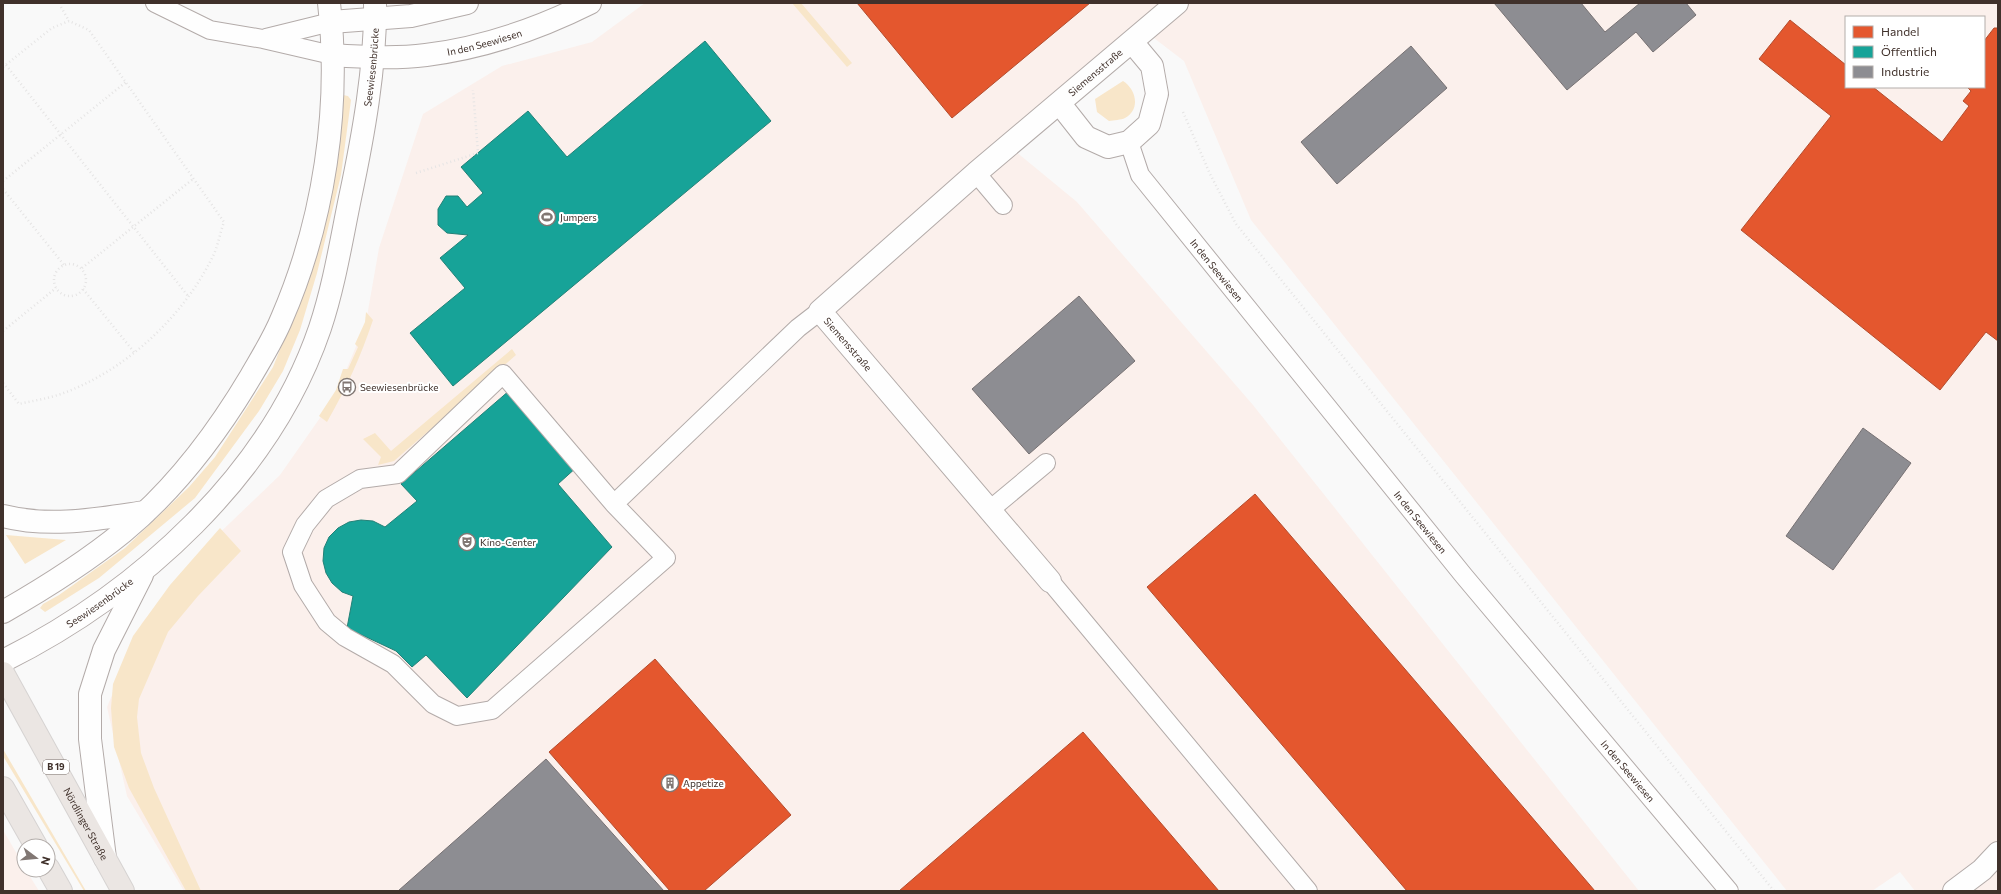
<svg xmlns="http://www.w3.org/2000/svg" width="2001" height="894" viewBox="0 0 2001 894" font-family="Commissioner,sans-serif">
	<rect width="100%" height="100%" fill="#f9f9f9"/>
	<path fill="#fbf0ec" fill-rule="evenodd" d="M645,3H1998V891H1915L1900,872L1872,891H1787L1251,220L1184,61L1146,32L1009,146L1077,202L1253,405L1639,891H184L127,796L107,707L142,623L207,545L280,475L336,395L366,322L379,248L423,114L502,66L592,42ZM1846,17H1984V87H1846Z
		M3,830L24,866V870H26L39,891H3Z"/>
	<path fill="#f8e6c9" d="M792,3H801L852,63L847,67Z
		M1123,81C1136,89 1141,109 1125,118C1121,120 1114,120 1109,121L1097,112L1095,99Z
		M343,95L348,96L351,100L341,175L317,273L300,330L283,371L259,411L195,498L99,578L45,612L40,608L43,604L59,595L125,548L189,487L215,457L273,367L306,284Z
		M366,312L373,320C361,356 346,389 327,422L319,416L336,390L343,369H348L358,347L355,344L365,322Z
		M512,349L516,355L394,461L378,465L381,457L363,439L375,433L391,451Z
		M220,528L241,551L198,596L168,632L139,699L137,717L141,753L154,788L201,891H186L129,788L114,747L111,708L113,684L133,636L170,585Z
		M6,535L66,540L25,564Z
		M3,749L86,891H84L3,756Z"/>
	<path fill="#e4572e" stroke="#b34c2d" d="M857,3H1090L952,118Z
		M1790,20L1846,65V87H1873L1942,142L1969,106L1963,101L1971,91L1967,87H1984V41L1994,28H1998V341L1986,332L1940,390L1741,230L1831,116L1759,59Z
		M1255,494L1595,891H1407L1147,587Z
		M655,659L791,815L704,891H670L549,752Z
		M1083,732L1219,891H899Z"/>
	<path fill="#17a398" stroke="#238177" d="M705,41L771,121L453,386L410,333L465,288L440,258L468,235L447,233L438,225V209L446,196H458L467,207L483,193L461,167L528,111L567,157Z
		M510,390L578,466L558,484L612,547L467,698L426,655L412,667L396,651L347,628L353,596L342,592L332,583L326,573L323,561L324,548L329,537L338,528L349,522L361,520L373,521L385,527L417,501L401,484Z"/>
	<path fill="#8d8d92" stroke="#767173" d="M1494,3H1581L1605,32L1640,3H1686L1696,15L1653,52L1636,32L1567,90Z
		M1411,46L1447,88L1337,184L1301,142Z
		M1079,296L1135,361L1029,454L972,389Z
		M1863,428L1911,463L1833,570L1786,536Z
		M546,759L664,891H398L484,815Z"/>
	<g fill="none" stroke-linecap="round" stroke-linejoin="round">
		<g stroke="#b3aba9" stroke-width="20">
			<g id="lane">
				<path d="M155,3L210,30L263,39L332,55"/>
				<path d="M266,38L331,22"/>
				<path id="s1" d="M1129,142L1140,175L1464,576L1729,891"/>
				<path d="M976,173L1003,205"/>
				<path d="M614,504L503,374L398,474L360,479L326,499L305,525L292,552L303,585L327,622L345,637L393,664L433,704L457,716L492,710L666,558L614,504L798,328L820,311"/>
				<path d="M991,509L1046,463"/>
				<path d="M1050,581L1308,891"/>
			</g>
		</g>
		<g stroke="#b3aba9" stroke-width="24">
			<g id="street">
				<path d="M1060,104L1086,137L1108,147L1129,142L1149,124L1157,94L1152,66L1132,42"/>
				<path id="s2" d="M1050,581L820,311L976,173L1177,3"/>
				<path d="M1954,891L1982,870L1998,853"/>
			</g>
		</g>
		<g stroke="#b3aba9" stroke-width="24">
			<g id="secondary">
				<path d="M331,22L411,16L467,3"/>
				<path id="s3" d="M332,55C363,57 395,59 426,55C482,48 540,28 590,3"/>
				<path d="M3,516C51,528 97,519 145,512"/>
				<path d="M3,612C45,588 85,563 123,532C175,489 216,435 251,376C262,357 274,338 282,318C324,221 341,108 329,3"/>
				<path id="s4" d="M3,661C139,593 270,475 320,328C334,286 341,242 350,198C363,137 376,66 375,3"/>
				<path d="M105,858L90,739V694L104,650L142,575"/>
			</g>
		</g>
		<g stroke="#d6d3d2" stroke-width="24">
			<g id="primary">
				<path id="s5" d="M3,673L123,891"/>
				<path d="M3,788L36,846"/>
				<path d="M48,868L61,891"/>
			</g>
		</g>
		<path stroke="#e5e4e4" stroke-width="2.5" stroke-dasharray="1 3" stroke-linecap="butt" d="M61,7L69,21
			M6,65L188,296
			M3,67L52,28L69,21L89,30L224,222C220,233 218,246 213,256C183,318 123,373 58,395C45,399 32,401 19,404L3,383
			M1183,112L1210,174L1236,224L1774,891
			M416,173L478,153L473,90
			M3,181L126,82
			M3,189L64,265
			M54 280a16 16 0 1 1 32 0a16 16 0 1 1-32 0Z
			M82,268L193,179
			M83,289L134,352
			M3,331L56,288"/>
		<use href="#lane" stroke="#fefefe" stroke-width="18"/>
		<use href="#street" stroke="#fefefe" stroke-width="22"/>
		<use href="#secondary" stroke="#fefefe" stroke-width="22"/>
		<use href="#primary" stroke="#ebe6e3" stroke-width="22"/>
	</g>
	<defs>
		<g id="stadium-ring" transform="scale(0.9)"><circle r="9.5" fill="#fff" stroke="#817773" stroke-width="1.5"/><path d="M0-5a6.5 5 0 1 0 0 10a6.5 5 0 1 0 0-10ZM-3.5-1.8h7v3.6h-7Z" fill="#817773"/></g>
		<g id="bus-ring" transform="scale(0.9)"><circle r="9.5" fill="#fff" stroke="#817773" stroke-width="1.5"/><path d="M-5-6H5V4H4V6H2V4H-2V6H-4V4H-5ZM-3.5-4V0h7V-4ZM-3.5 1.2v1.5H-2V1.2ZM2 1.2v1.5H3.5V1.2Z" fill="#817773"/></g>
		<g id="theatre-ring" transform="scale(0.9)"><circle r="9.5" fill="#fff" stroke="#817773" stroke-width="1.5"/><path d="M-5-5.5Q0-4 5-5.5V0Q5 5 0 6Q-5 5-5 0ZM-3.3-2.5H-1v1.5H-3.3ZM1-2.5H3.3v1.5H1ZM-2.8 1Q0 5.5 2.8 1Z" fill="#817773"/></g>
		<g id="building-ring" transform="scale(0.9)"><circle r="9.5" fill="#fff" stroke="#817773" stroke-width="1.5"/><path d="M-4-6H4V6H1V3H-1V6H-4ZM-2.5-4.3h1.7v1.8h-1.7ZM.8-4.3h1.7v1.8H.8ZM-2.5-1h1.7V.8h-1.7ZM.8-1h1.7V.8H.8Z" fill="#817773"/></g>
	</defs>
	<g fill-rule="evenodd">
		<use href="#stadium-ring" x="547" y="217"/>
		<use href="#bus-ring" x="347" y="387"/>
		<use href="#theatre-ring" x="467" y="542"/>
		<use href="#building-ring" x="670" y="783"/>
	</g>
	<g text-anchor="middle" stroke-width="4" stroke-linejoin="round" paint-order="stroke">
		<rect fill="#fff" stroke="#796f6b" stroke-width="1" x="43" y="760" width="26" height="14" rx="3"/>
		<g font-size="9" font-weight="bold" fill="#40312b">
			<text x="56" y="770">B 19</text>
		</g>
		<g font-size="10" fill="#40312b" stroke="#fff">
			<text dy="4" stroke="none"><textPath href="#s3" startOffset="154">In den Seewiesen</textPath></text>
			<text dy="4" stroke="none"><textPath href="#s4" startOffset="737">Seewiesenbrücke</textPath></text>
			<text dy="4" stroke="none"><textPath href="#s2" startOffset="719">Siemensstraße</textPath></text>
			<text dy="4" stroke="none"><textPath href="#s1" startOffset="157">In den Seewiesen</textPath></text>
			<text transform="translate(848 344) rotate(49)" y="4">Siemensstraße</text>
			<text dy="4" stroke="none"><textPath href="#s1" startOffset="481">In den Seewiesen</textPath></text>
			<text dy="4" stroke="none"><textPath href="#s4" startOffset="113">Seewiesenbrücke</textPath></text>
			<text dy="4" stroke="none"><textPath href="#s1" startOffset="805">In den Seewiesen</textPath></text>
			<text dy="4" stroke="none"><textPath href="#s5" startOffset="172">Nördlinger Straße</textPath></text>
		</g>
		<g font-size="10" fill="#40312b" stroke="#fff" text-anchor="start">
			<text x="560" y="221">Jumpers</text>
			<text x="360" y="391">Seewiesenbrücke</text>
			<text x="480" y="546">Kino-Center</text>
			<text x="683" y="787">Appetize</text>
		</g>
	</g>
	<rect width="2001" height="894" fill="none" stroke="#40312b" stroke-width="8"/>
	<rect x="1845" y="16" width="140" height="72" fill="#ffffff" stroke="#b3adaa"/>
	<rect x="1853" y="26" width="20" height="12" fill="#e4572e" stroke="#b3adaa"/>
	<text x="1881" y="36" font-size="12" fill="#40312b">Handel</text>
	<rect x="1853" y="46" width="20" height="12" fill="#17a398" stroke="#b3adaa"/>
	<text x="1881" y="56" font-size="12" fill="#40312b">Öffentlich</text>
	<rect x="1853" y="66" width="20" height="12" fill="#8d8d92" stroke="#b3adaa"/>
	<text x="1881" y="76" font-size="12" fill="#40312b">Industrie</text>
	<g transform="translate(36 858) rotate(106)"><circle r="19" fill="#ffffff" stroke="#b3adaa"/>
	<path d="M0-3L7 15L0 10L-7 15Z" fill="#817773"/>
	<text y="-6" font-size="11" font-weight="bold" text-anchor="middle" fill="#40312b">N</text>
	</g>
</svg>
